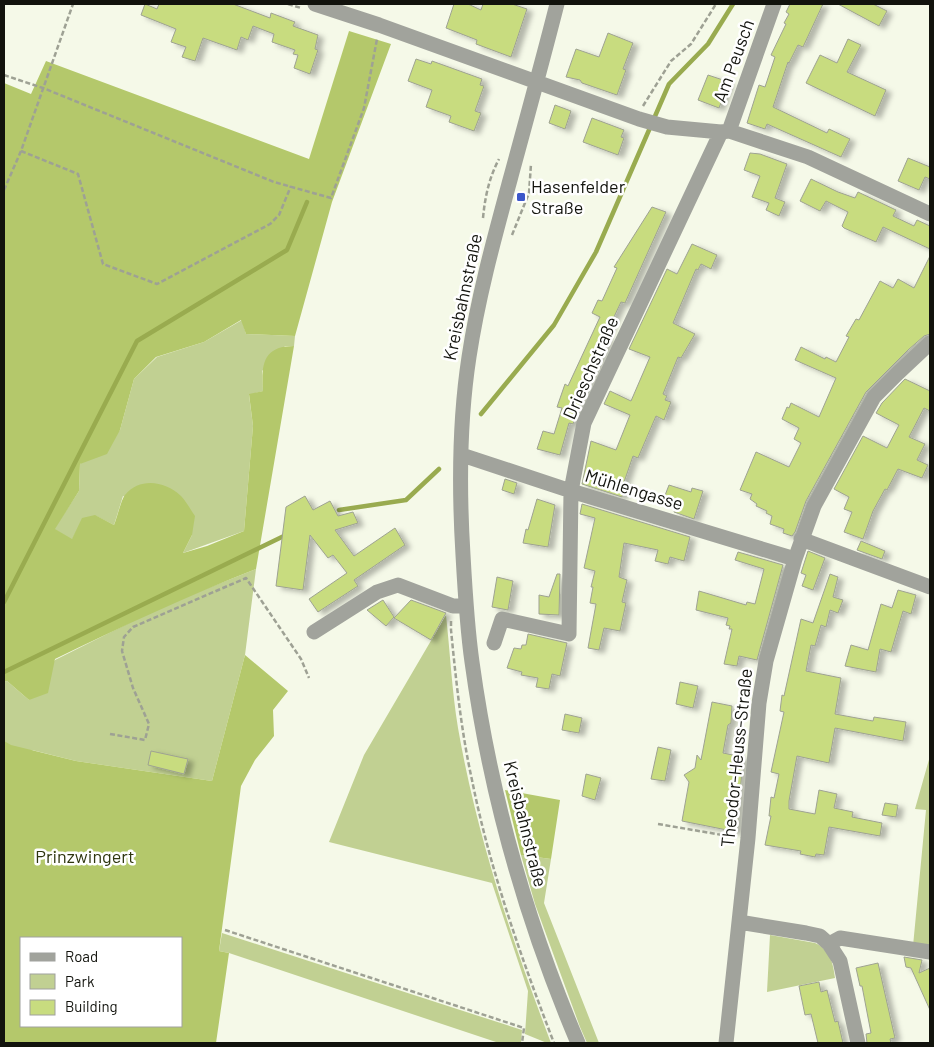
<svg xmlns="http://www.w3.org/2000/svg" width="934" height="1047" viewBox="0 0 934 1047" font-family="Barlow,sans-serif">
	<defs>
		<filter id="shadow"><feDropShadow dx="5.5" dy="3" stdDeviation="2.5" flood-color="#0004"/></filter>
	</defs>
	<rect width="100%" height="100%" fill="#f5f9e8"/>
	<path fill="#c1d092" d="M242,320L246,334L295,336L294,346H285L262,371L263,391L249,395L253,426L244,531L183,553L192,535L123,496L114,525L96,516L78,528L72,540L54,529L79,491L80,464L120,430L134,379L157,357L204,342Z
		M256,569L245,655L212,781L76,761L32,750L181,938H21V1026L4,1043V682L7,681L29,700L55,660L139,618L198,592Z
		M446,615C450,652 452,691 458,728C477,837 512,940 551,1043H547L525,1034L528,991L492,883L329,842L364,755Z
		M930,756V949L913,946L926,810L915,809Z
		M521,855L551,859L544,903L599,1043H587L580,1027L535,904Z
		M222,933L522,1030L521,1043H499L229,953L219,951Z
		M770,935L815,943C830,950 833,962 835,978L767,992Z"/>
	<path fill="#b4c86b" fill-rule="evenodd" d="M349,31L391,44L332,202L295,336L246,334L241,320L204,342L156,357L134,379L120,430L107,454L80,464L79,491L55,529L72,539L82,518L95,515L114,525C117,518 121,500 125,495C140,477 165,481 181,496C186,501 190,509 195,516L192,535L183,553L207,546L244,531L253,426L249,394L263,391C261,365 263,346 294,346L256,569C187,596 121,627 55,659L48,693L29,700L7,681L4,682V83L31,94L46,61L309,159Z
		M245,655L288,691L273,710L274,736L255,760L241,786L219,951L229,953L216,1043H4V741L11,745L76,761L212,781ZM21,938H181V1026H21Z
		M505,790L560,800L551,859L521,855Z"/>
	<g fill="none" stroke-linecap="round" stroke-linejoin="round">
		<path stroke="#99ab4f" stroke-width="4.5" d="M481,414L554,325L596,252L669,84L708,44L733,4
			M339,510L406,500L439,469
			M4,602L137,341L287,250L307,202
			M4,672L288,534"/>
	</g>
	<path fill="#c8dc7f" stroke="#9ea292" filter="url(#shadow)" d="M145,4L157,9L159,4H233L270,18L271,13L295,22L293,26L318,35L315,49L318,50L310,74L294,68L298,55L293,54L295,50L272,42L274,34L253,26L248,40L241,37L237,50L203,38L195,61L182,57L186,47L171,42L176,29L141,15Z
		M454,4H468L481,10L483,4H512L527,9L511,57L476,44L477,40L446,28Z
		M790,4H823L803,47L798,45L789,63L788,62L773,107L827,133L829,129L850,139L841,157L767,124L765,129L747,123L759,85L765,87L775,57L771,55L786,24L784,23L789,14L786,12Z
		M838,4H873L887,11L879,26Z
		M608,33L633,43L623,69L626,70L617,95L582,83L580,80L566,77L576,49L599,57Z
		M848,39L861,45L847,72L886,90L875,116L806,83L820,55L837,63Z
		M416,59L431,64L432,61L482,79L480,85L484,86L475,111L481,113L474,131L449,122L451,116L426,107L432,90L408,81Z
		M708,75L729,82L719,108L698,100Z
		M555,105L571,111L565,129L549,123Z
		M592,118L624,130L621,137L624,138L618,155L583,142Z
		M750,153L760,154L787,164L775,198L785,202L779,216L766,210L769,203L752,197L760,176L744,170Z
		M908,158L930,167V179L925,177L919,190L898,181Z
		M811,179L838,192L855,198L858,192L896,210L893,216L914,226L917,220L930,226V249L883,227L876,242L844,228L842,226L848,212L826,201L820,211L800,201Z
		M652,207L666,212L625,303L621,302L605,336L609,338L583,396L573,424L569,423L560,455L537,449L543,431L554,434L562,408L557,407L565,384L568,386L600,317L592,313L598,300L602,301L617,268L614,267Z
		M692,244L717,255L711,269L701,264L698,270L696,269L673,323L695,334L681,358L678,357L663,394L667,396L665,400L671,402L664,420L656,416L638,458L633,456L622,488H624L622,497L582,484L591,441L616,450L630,415L604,404L610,391L631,401L650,357L629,349L667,269L677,274Z
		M930,256V334L924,336L908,350L866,392L806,501L795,532L792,536L783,533L784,529L770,524L772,516L766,513L767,511L756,506L757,504L750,499L752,494L740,490L756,452L789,467L801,443L794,439L799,428L782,419L787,407L789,408L791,403L819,417L836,378L795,360L801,347L825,359L826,357L836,362L849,337L846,336L856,319L859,320L880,281L893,288L898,279L914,288Z
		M905,379L930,391V411L924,408L909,437L925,444L917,460L928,465L922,478L898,469L887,490L885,489L873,511L863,539L844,532L852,512L844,509L849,497L834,489L863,436L887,448L899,425L876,413L882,403Z
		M505,479L517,483L514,494L502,490Z
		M669,485L691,492L692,488L703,491L694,519L674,512L677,503L664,498Z
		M305,496L313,510L330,501L338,516L353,512L358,523L335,530L354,556L395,528L405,545L354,580L358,586L318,612L309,599L347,573L333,555L328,558L310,535L303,590L276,586L286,507Z
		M537,499L555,505L548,547L523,543L526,529L528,530Z
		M582,504L690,537L684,561L670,557L668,564L655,561L658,550L624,543L619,577L627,580L622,602L626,603L620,631L604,628L599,650L588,648L596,604L590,603L593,587H591L595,571L584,568L595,518L580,514Z
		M861,541L885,551L882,559L857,550Z
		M808,551L825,558L813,590L802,586L806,575L801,573Z
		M738,552L783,565L757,660L739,656L737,666L724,664L732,629H729L730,626L726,625L728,618L696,610L699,591L746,605L747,602L755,604L764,569L735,560Z
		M557,574H560L559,615L539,614V595L549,597Z
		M830,574L838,577L833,597L843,600L838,613L830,610L826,627L821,625L815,646L811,645L806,671L841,678L835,714L873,721L874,717L906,722L903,741L835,728L829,763L797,756L789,801V809L815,814L819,790L837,794L834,808L853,812L852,817L882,823L880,836L829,827L824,855L816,854L815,857L800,854L801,851L765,845L771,816H769L771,797L774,798L779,774L771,772L784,712L780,711L782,695L784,696L801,619L813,623Z
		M497,577L513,581L508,610L492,607Z
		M898,590L916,595L911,614L903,611L891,652L880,649L876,672L845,666L851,645L868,650L881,604L892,608Z
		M383,600L394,617L386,626L367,610Z
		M411,600L446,613L431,640L394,618Z
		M528,634L567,643L560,676L552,674L549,689L536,687L538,678L521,675L522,672L507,668L514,648L521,649L522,645H526Z
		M680,682L698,686L693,708L676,704Z
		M712,702L732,706L731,723L728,725L723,753L743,757L737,832L682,821L689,782L684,775L695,768L697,755L701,760Z
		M565,714L582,718L579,733L562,730Z
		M658,747L671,750L665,781L651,779Z
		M151,751L188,759L184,774L148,765Z
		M586,774L601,778L595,800L582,796Z
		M885,803L898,805L896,817L882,815Z
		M904,957L922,960L919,973L930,968V1010L911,968L906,967Z
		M878,963L895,1038L890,1039L891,1043H867L866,1034L871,1033L862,986H860L856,968Z
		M819,982L821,992L827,990L835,1022L838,1021L843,1043H818L811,1014L805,1015L799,986Z"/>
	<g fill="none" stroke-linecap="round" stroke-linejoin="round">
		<path stroke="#9ea194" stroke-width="2.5" stroke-dasharray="5 2.5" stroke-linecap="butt" d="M288,4L301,8
			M4,75L43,88L274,182L331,198L364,108L377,39
			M643,106L671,61L691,44L716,4
			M21,151L78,174L103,264L157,284L270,224L279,215L291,186
			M4,190L21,151L73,4
			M483,218C485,197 489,178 499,159
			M512,235L529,193L531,164
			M451,621V630C456,680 461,730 472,780C490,870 521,957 554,1043
			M110,734L145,740L149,724L133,688L122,651L124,637L133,627L246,578L301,659L309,678
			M658,824L734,837
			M225,930L524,1028L522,1043"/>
		<path stroke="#a1a39c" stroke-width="15" d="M315,4L379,25L639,119L667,127L721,132L729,131L808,157L930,214
			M557,4C542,63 526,121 510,180C494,239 478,297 469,357C459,422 459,490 463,555C465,591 467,627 472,662C490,793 526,921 578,1043
			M729,131L774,4
			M462,455L571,491L795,559
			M801,539L930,587
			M314,632L377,592L398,585L453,606H466
			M494,643L502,619L569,634L571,491L584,423L721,132
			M739,922L806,933L820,936L829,944L840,961L858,1043
			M829,944L840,938L930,952
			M726,1043L748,838L759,703L766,661L795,559L814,506L874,397L898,373L930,343"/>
	</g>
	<rect fill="#3c57c9" stroke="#fff" stroke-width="2" x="516" y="192" width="10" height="10" rx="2.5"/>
	<g text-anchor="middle" stroke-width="5" stroke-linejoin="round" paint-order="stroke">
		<g font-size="18" fill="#12130d" stroke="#fff">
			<text transform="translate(734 61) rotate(-70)" y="6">Am Peusch</text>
			<text transform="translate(463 297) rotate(-78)" y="6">Kreisbahnstraße</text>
			<text transform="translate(591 368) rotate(-66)" y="6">Drieschstraße</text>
			<text transform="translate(634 490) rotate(17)" y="6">Mühlengasse</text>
			<text transform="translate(737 758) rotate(-84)" y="6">Theodor-Heuss-Straße</text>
			<text transform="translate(525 824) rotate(76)" y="6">Kreisbahnstraße</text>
		</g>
		<g font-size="18" fill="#12130d" stroke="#fff" text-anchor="start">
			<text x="531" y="193">Hasenfelder<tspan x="531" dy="21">Straße</tspan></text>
		</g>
		<g font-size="18" fill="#2e350e" stroke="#fff">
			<text x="85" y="863">Prinzwingert</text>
		</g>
	</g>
	<rect width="934" height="1047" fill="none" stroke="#12130d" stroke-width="10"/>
	<rect x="20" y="937" width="162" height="90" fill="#ffffff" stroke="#a0a19e"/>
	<rect x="30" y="953" width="25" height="8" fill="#a1a39c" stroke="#a0a19e"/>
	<text x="65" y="962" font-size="15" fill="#12130d">Road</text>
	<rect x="30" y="974" width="25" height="15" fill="#c1d092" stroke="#a0a19e"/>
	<text x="65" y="987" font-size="15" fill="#12130d">Park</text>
	<rect x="30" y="1000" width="25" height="15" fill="#c8dc7f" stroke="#a0a19e"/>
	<text x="65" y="1012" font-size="15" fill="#12130d">Building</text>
</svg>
